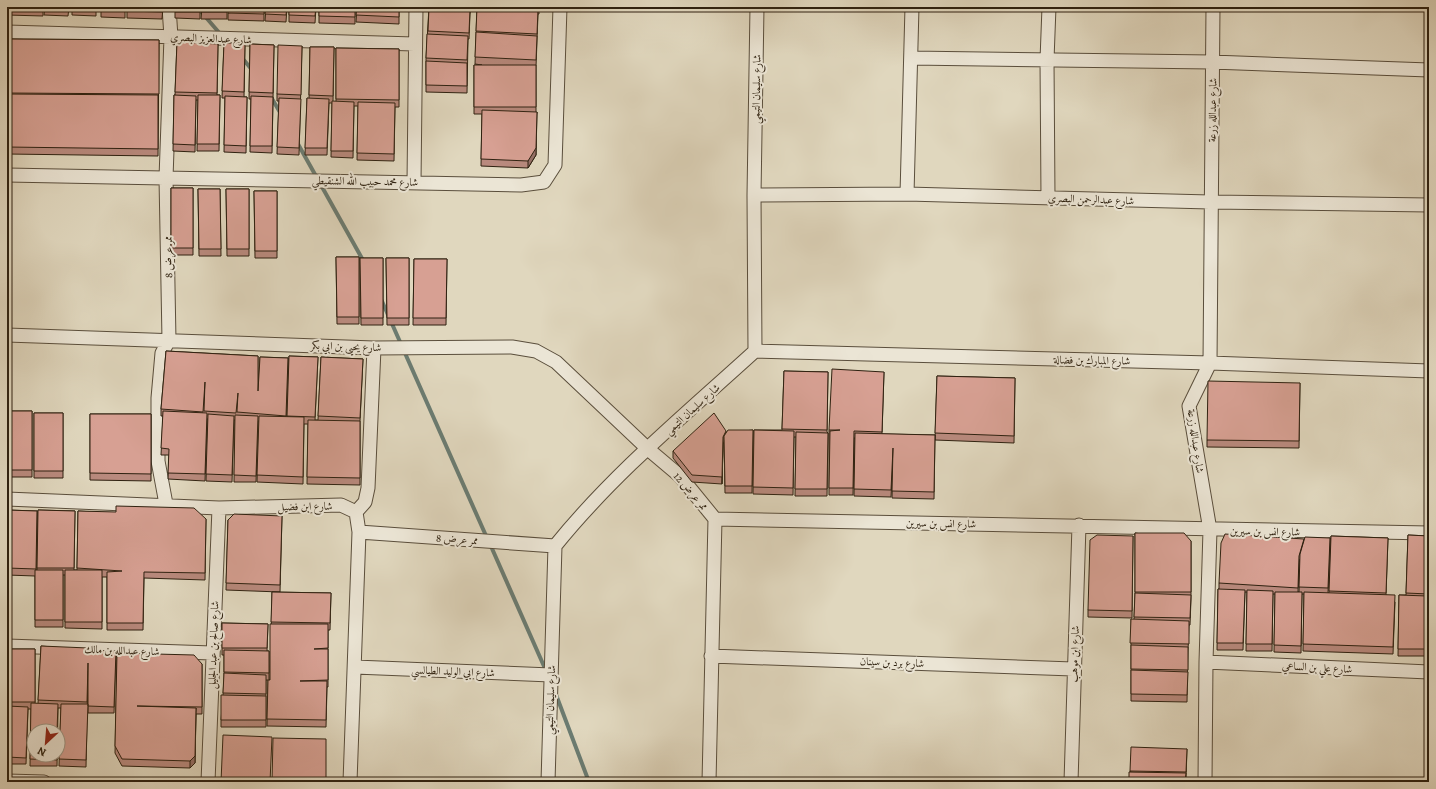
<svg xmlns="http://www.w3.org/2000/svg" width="1436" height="789" viewBox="0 0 1436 789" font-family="Alegreya,Amiri,serif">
	<rect width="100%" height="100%" fill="#e0d7be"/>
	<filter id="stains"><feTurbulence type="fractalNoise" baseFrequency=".005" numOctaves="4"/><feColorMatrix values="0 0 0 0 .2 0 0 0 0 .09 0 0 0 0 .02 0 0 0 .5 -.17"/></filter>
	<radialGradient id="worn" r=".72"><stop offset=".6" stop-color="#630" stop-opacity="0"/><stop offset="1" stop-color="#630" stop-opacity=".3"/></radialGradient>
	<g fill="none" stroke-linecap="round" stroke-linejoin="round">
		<path stroke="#6b7c72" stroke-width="4" d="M197,7L222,36
			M243,59L253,71
			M271,97L281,114
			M298,144L364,262
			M381,299L487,538
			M490,544L547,673
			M555,692L589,782"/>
		<g stroke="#5a4e3c" stroke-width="15">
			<path id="minor" d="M7,32L414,44
				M911,58L1212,62L1429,70
				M7,175L521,185L544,182L555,165L560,7
				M414,182L416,7
				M907,194L912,7
				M754,195L907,194L1210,202L1429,205
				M1048,198L1047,60L1049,7
				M7,335L374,348L512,347L536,351L556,362L648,449L680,476L715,519
				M755,351L1210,363L1429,371
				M7,499L219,508L341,505L356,512L359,532L350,782
				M166,504L158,461V398L162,353L169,340L166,178L171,37L169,7
				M356,512L365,502L368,488L374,348
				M359,532L555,546
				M7,646L212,653
				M711,656L1073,669
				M1206,662L1429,672
				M355,667L551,675
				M7,781L44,782
				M208,782L219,508
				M548,782L555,546C613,474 687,413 755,351L754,195L757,7
				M709,782L715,519L1429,533
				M1071,782L1079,525
				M1205,782L1206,662L1210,530L1189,406L1210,363L1213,7"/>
		</g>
		<use href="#minor" stroke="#ebe5d5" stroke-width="13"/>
	</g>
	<path fill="#b98a7e" stroke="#2e2110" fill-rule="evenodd" d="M7,7H43V16L7,15Z
		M45,7H69L68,16L44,15Z
		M72,7H96V16L72,15Z
		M101,7H125V18L101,17Z
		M127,7H163L162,19L127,18Z
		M175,7H200V19L175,18Z
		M202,7H227V19H201Z
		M264,7V21L228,20V13Z
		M266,7H287L286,22L265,21Z
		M289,7H316L315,23L289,22Z
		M319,7H355V24L319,23Z
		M357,7H399V24L356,22Z
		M429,7H471L470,14L469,39H468L467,93L426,92V58Z
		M477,7H539V14H538L536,67V155L528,168L481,166L482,114H474V65H482L475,64Z
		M7,39L159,40L158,156L7,154Z
		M177,42L218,44L217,95H220L219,151H197L198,100H196L195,152L173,151L174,95H175Z
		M224,43H245L244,97H247L246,153L224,152L225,98H222Z
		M250,44L274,45L272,153L250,152L251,99H249Z
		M302,46L299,155L277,154L279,101H277V94Z
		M310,47H334L333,102H336V48L399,49V107H395L394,161L357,160L358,106H354L353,158L331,157L332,103H329L327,155H305L307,98L309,99Z
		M171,188H193V255H171Z
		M198,189H220L221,256H199Z
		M226,189H249V256H227Z
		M254,191H277V258H255Z
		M336,257H359V324H337Z
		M360,258H383V325H361Z
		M386,258H409V325H387Z
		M414,259H447L446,325H413Z
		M166,351L258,356V390L260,357L288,358L286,417H287L289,356L318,357L315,420H318L321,357L363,359L360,421V485L307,484L308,424H304L303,484L257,482L259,421H258L256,482H234L235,420H234L232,482L206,481L208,419H207L205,481L168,479L169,455H161L163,416H161V409Z
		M784,371L828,372L827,432L828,433L827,496H795L796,437H794L793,495L753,494L754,430H782Z
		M884,372L882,434L935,435L934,499L892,498L893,458L891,497L854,496L855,438H854L853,495H829V430Z
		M937,376L1015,378L1014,443L935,440Z
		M1300,383L1299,448L1207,447V440Z
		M7,411H32V477H7Z
		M34,413H63V478H34Z
		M90,414H151V481L90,480Z
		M753,430L752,493H725L724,441L723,444L722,484L692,482L673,458V451L726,433Z
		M7,510L37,511L36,570H37L38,510L75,511L74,570H77L78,511L206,519L205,580L144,578L143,630H107V577H102V629L65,628V575H63V627H35V576L7,575Z
		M282,516L280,592L226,590L228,520Z
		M1135,533L1191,541V599L1190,625H1189L1188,651L1187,702L1131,701V619L1134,620L1135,593Z
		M1408,535L1429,536V656H1428L1429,601H1427L1426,656H1398L1399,595H1406Z
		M1133,536L1132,618L1088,617V610Z
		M1331,536L1388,538L1386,595L1395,602L1393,654L1303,651L1304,594H1302L1301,653L1274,652L1275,594H1273L1272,651H1246L1247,592H1245L1243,650H1217L1218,589H1219V583L1304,542L1330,538L1328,593H1329ZM1300,559L1299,592H1298L1299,563Z
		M272,592L331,593L330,630H328V687H327L326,727L267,726L268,680H266V727H221V720L223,695L224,677V655H222V623L268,624L267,651H269V680H270Z
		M41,646L88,650L116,651L114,713H88V671L86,767L59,766L61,708H58L57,766H30L31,709H28L26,764H7V649H35V703L38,704Z
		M117,653L202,664V714H196L195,763L190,768L122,766L115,753Z
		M1187,749L1186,779L1130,772V771Z"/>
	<path fill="#967067" stroke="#2e2110" d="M537,112L536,155L528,168V161Z
		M726,431V438L723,444L722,484L723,437Z
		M196,708L195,763L190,768V761Z"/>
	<path fill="#d7a093" stroke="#2e2110" d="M7,7H43V9L7,8Z
		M45,7H68V9L44,8Z
		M72,7H96V9L72,8Z
		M101,7H125V11L101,10Z
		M127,7H162V12L127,11Z
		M175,7H200V12H175Z
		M202,7H227V12H201Z
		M228,7H264V14L228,13Z
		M266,7H287L286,15L265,14Z
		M289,7H316L315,16L289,15Z
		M319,7H355V17L319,16Z
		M357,7H399V17L356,15Z
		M429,7L470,9L469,33L428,31Z
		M477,7H504L538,9L537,34L476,31Z
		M476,32L537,36L536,60L475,57Z
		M427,34L468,36L467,60L426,58Z
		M7,39L159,40V94L7,93Z
		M177,42L218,44L217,93L175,92Z
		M224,43H245L244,92L222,91Z
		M250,44L274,45L273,93L249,92Z
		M278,45L302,46L301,95L277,94Z
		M310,47H334L333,96L309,95Z
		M336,48L399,49V100L336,99Z
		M426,61L467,63V86L426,85Z
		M474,65H536V107H474Z
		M7,94L158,95V149L7,147Z
		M174,95L196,96L195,145L173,144Z
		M198,95H220L219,144H197Z
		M225,96L247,97L246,146L224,145Z
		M251,96L273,97L272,146H250Z
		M279,98L301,99L299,148L277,147Z
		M307,98L329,99L327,148H305Z
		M332,101L354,102L353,151H331Z
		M358,102L395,103L394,154L357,153Z
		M482,110L537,112L536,148L528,161L481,159Z
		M171,188H193V248H171Z
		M198,189H220L221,249H199Z
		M226,189H249V249H227Z
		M254,191H277V251H255Z
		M336,257H359V317H337Z
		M360,258H383V318H361Z
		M386,258H409V318H387Z
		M414,259H447L446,318H413Z
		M166,351L258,356V391L260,357L288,358L286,416L237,412L238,393L236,413L204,411L205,382L203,412L161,409Z
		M289,356L318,357L315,417L287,416Z
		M321,357L363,359L360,418L318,416Z
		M832,369L884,372L882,432L854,431L853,488H829L830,431L840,430H829Z
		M784,371L828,372L827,430L782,429Z
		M937,376L1015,378L1014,436L935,433Z
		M1208,381L1300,383L1299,441L1207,440Z
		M7,411H32V470H7Z
		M163,411L207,413L205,474L168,473L169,449L161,448Z
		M34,413H63V471H34Z
		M714,413L726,431L723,437L722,477L692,475L673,451Z
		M90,414H151V474L90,473Z
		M208,414L234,416L232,475L206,474Z
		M235,415L258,416L256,476L234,475Z
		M259,416L304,417L303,477L257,475Z
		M308,420L360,421V478L307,477Z
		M728,430H753L752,486H725L724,436Z
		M754,430L794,431L793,488L753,487Z
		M796,432L828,433L827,489H795Z
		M855,433L935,435L934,492L892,491L893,448L891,490L854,489Z
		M116,506L194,508L206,519L205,573L144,572L143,623H107V572L122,571L77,568L78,511L116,512Z
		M7,510L37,511L36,569L7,568Z
		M38,510L75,511L74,568H37Z
		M234,514L282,516L280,585L226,583L228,520Z
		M1135,533H1184L1191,541V592H1135Z
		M1225,534L1304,539L1299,556L1298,588L1219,583L1221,543Z
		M1097,535L1133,536L1132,611L1088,610L1090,540Z
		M1408,535L1429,536V594L1406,593Z
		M1331,536L1388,538L1386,593L1329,591Z
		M1305,537L1330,538L1328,588L1299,587L1300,554Z
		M35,570H63V620H35Z
		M65,570H102V622H65Z
		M1218,589L1245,590L1243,643H1217Z
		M1247,590L1273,591L1272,644H1246Z
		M272,592L331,593L330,623L271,622Z
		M1275,592H1302L1301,646L1274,645Z
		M1304,592L1395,595L1393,647L1303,644Z
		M1135,593L1191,595L1190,618L1134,617Z
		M1399,595L1427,596L1426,649H1398Z
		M1429,596V649H1428Z
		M1131,619L1189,621V644L1130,643Z
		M222,623L268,624L267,648H222Z
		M270,624H328V648L314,649H328V680L300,681H327L326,720L267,719L268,680H270Z
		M1131,645L1188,647V670L1131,669Z
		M41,646L88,648V650L116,651L114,707L88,706V663L87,702L38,700Z
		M7,649H35V702H7Z
		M224,650L269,651V673L224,672Z
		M117,653L194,655L202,664V707L137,706L196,708L195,756L190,761L122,759L115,746Z
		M1131,670L1188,672L1187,695L1131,694Z
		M224,673L266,675V694L223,693Z
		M221,695L266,696V720H221Z
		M31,703L58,704L57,731H34V755H57V760L30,759Z
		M61,704H88L86,760L59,759Z
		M7,706L28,707L26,758L7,757Z
		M223,735L272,737L270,782H221Z
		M273,738L326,739V782H272Z
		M1131,747L1187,749L1186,772L1130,771Z
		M1129,772L1186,773L1185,782H1129Z"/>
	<g text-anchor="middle" stroke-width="4" stroke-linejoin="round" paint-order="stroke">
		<g font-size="11" fill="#2e2110" stroke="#ebe5d5">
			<text transform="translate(211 38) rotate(2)" y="4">شارع عبدالعزيز البصري</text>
			<text transform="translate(756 89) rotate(-89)" y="4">شارع سليمان التيمي</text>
			<text transform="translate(1212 110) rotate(-89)" y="4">شارع عبدالله زرعة</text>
			<text transform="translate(365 181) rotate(1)" y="4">شارع محمد حبيب الله الشنقيطي</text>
			<text transform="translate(1091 199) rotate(2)" y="4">شارع عبدالرحمن البصري</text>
			<text transform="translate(168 257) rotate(-91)" y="4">ممر عرض 8</text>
			<text transform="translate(346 346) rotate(2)" y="4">شارع يحيى بن ابي بكر</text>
			<text transform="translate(1092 360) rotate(1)" y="4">شارع المبارك بن فضالة</text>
			<text transform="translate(692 409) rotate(-42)" y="4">شارع سليمان التيمي</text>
			<text transform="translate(1196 441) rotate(82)" y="4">شارع عبدالله زرعة</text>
			<text transform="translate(691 491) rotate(49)" y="4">ممر عرض 12</text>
			<text transform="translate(305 506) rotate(-1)" y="4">شارع ابن فضيل</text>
			<text transform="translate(941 523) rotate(1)" y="4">شارع انس بن سيرين</text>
			<text transform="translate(1265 531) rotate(1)" y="4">شارع انس بن سيرين</text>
			<text transform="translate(457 539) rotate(4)" y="4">ممر عرض 8</text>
			<text transform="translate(213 645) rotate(-88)" y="4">شارع صالح بن عبد الجليل</text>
			<text transform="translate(122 650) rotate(2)" y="4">شارع عبدالله بن مالك</text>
			<text transform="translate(1074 654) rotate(-88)" y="4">شارع ابن موهب</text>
			<text transform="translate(892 662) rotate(2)" y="4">شارع برد بن سينان</text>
			<text transform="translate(1317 667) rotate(3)" y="4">شارع علي بن الساعي</text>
			<text transform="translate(453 671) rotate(2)" y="4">شارع ابي الوليد الطيالسي</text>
			<text transform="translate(550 700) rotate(-88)" y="4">شارع سليمان التيمي</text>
		</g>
	</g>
	<rect width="1436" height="789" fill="none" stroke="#e0d7be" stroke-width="24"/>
	<rect x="8" y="8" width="1420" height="773" fill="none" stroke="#2e2110" stroke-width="2"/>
	<rect x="12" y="12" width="1412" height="765" fill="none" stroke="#2e2110"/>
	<g transform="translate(46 743) rotate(206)"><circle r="19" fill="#ebe5d5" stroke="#9f9786"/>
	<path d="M0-3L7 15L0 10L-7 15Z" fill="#8f2418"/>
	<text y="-6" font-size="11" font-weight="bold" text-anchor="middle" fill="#2e2110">N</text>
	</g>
	<rect width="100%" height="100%" filter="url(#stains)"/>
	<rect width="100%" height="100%" fill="url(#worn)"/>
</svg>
